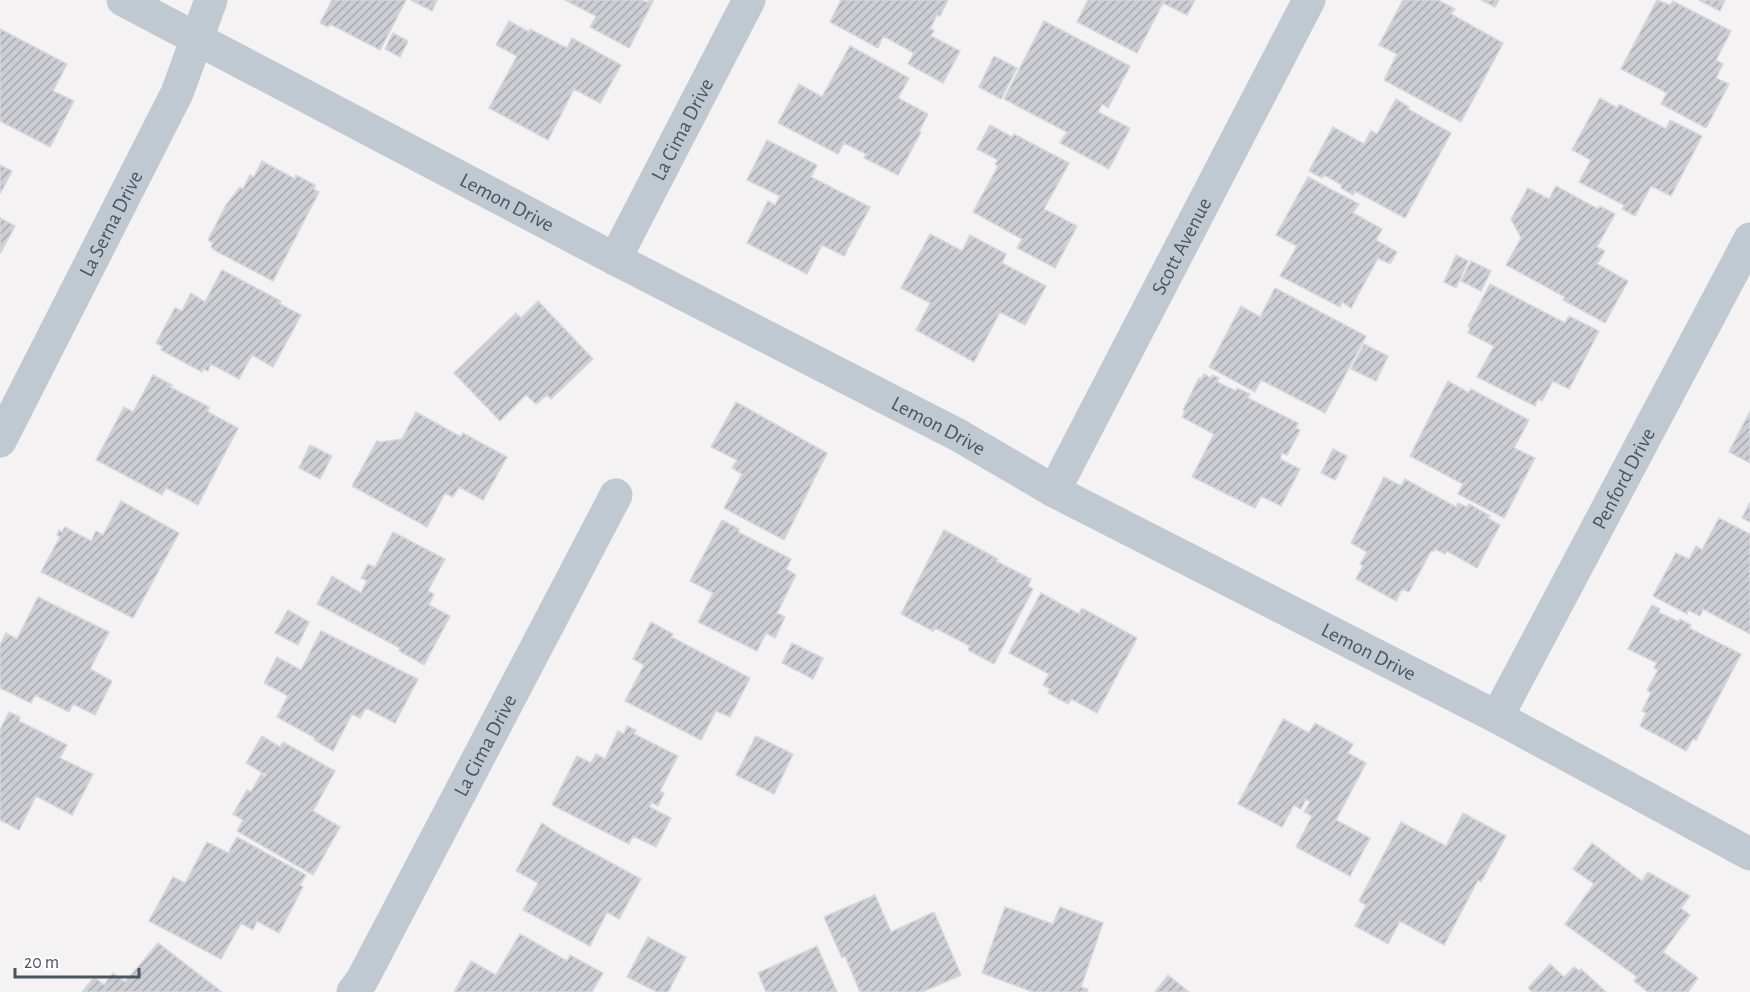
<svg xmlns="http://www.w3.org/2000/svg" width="1750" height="992" viewBox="0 0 1750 992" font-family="'Alegreya Sans',sans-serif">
	<defs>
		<pattern id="building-hatch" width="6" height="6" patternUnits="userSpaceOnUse" patternTransform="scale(1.5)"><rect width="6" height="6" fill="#ccced4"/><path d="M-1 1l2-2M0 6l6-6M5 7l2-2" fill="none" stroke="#a8aaaf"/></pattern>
	</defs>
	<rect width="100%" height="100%" fill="#f4f2f2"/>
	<path fill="url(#building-hatch)" stroke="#d6d8dd" stroke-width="1.5" d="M332,0H406L380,50L330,24L328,27L320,23Z
		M411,0H437L432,11Z
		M565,0H642L646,2L651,0L653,1L629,48L590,27L596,16Z
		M841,0H948L940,16L937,15L930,29L934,30L931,36L960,51L943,83L908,64L914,53L883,36L878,48L830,22Z
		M1088,0H1195L1187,15L1163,3L1137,53L1077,22Z
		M1403,0H1438L1455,9L1451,14L1503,43L1461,122L1384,80L1397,54L1379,45Z
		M1481,0H1499L1495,7Z
		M1657,0L1670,5L1673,1L1731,31L1716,60L1723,64L1716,78L1729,84L1706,128L1661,104L1667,93L1621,69Z
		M1699,0H1725L1720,11Z
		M509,21L529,32L530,29L567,48L572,38L621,65L600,103L574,89L548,140L489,108L517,56L496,45Z
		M1044,21L1130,66L1108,108L1102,104L1098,112L1130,128L1109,169L1060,143L1067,132L1004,99Z
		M0,29L67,64L53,91L74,101L50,147L0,121Z
		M393,33L408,41L400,57L385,49Z
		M850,46L909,78L898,98L928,114L919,131L921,132L898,175L864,158L866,154L844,143L838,154L778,123L799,84L822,97Z
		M994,56L1017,68L1001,99L979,87Z
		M1600,98L1617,108L1619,104L1666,129L1670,120L1702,136L1671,196L1651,186L1635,216L1622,209L1624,205L1579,182L1591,160L1572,150Z
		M1396,99L1409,107L1408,109L1451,133L1405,218L1355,191L1353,195L1341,188L1342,185L1324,175L1322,178L1309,171L1333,127L1364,144L1371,131L1377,134Z
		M990,125L1012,137L1014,134L1069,163L1044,209L1077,226L1055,268L1017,248L1022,239L973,212L998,166L995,164L998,160L977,149Z
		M767,140L817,165L811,177L870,207L844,256L822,245L807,274L747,243L768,201L775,205L780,196L747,180Z
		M262,161L295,179L296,175L315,185L314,189L319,192L273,281L216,251L211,247L213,243L208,240L226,205L240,187L243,189L250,175L254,177Z
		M0,165L12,171L0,194Z
		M1308,177L1359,204L1353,213L1382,229L1376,240L1397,252L1390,264L1378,258L1351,308L1342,302L1340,307L1280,276L1297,246L1276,235Z
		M1556,186L1598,209L1600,206L1615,214L1597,247L1605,251L1597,264L1628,281L1605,323L1563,300L1565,297L1506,265L1521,238L1511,219L1528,188L1549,199Z
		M0,218L15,226L0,254Z
		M930,234L962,251L970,235L1006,254L1002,263L1046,286L1025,325L1000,312L974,362L916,330L930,303L901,288Z
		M1456,255L1468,261L1456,288L1444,282Z
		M1471,261L1491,271L1481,291L1461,281Z
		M222,270L281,301L280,304L301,315L273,367L252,355L239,379L211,364L208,371L203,369L202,372L161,350L163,347L156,343L175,308L182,311L191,293L205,302Z
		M1490,284L1565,323L1569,316L1599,331L1569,389L1553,381L1542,401L1538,399L1535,406L1477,377L1494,346L1468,333L1470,328L1468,326Z
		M1275,288L1366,336L1325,413L1261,380L1255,392L1209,367L1241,306L1260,317Z
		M538,301L593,359L551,399L547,395L536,404L526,395L500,421L454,373L516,313L521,318Z
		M1364,344L1388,356L1376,381L1351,369Z
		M1204,374L1211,378L1212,375L1219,378L1217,382L1236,391L1237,388L1250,394L1248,398L1298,423L1296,428L1300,430L1287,455L1282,453L1280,459L1300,469L1281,506L1261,496L1255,508L1192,477L1214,434L1182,417L1185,411L1183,410L1199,378L1201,379Z
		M153,375L172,385L170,387L209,407L208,412L238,428L198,505L166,488L162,495L96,460L124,407L133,412Z
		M1448,381L1469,393L1471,389L1529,420L1514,448L1535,458L1504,518L1458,494L1463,484L1410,456Z
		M736,402L827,453L784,540L724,508L742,474L732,468L737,460L711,447Z
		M1750,411V463L1729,452Z
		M416,412L461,437L463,433L507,457L483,500L459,487L453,497L445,493L427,527L352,486L377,441L380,442L402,439Z
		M310,445L332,456L320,479L299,468Z
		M1333,449L1347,456L1335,480L1321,473Z
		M1384,477L1401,486L1405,479L1456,507L1458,503L1467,507L1469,504L1490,516L1488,518L1500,525L1477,568L1447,551L1445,554L1435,549L1433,552L1431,551L1409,592L1402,589L1396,601L1356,579L1363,566L1360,564L1367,552L1351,543Z
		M121,501L179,533L133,618L41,572L60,537L57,535L59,530L62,532L65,527L91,541L96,531L103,535Z
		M1750,502V522L1742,518Z
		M1719,518L1750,534V634L1703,609L1700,616L1688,610L1687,614L1653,596L1676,553L1689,559L1696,546L1702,550Z
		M722,520L739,529L738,532L791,559L786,569L796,575L777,613L785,617L775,638L766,633L757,651L698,622L713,593L690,581Z
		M944,530L998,559L996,561L1031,579L1028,586L1033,589L994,664L968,650L970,646L935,628L933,631L901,614Z
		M393,532L445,559L428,591L434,594L429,605L450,616L424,665L399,651L400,648L317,604L332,576L361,593L367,581L361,578L368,564L375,567Z
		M1041,593L1079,614L1082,608L1137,638L1097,713L1071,699L1068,704L1048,693L1050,689L1043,685L1049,674L1009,653Z
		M38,597L109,632L90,669L112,681L95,715L73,704L69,712L35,695L31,703L0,688V645L6,633L17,639Z
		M1652,605L1660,609L1658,612L1679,622L1680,619L1691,625L1689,628L1741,654L1696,740L1693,739L1686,751L1640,726L1646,713L1642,711L1651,693L1647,690L1658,670L1654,668L1657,663L1628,649Z
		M288,610L309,622L298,645L275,633Z
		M651,622L673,634L671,637L750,678L730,717L716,711L701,740L625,701L644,665L633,659Z
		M321,631L418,679L395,723L366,708L360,718L352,714L333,751L314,740L315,738L277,717L288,696L264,683L277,657L301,670Z
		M792,643L823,658L813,679L782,663Z
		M9,712L20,717L19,721L67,745L60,758L93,774L72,815L36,796L19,830L0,820V730Z
		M1283,719L1309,733L1315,723L1353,744L1348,753L1366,763L1336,820L1370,838L1350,876L1296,847L1312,816L1304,812L1310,802L1306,799L1301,809L1294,805L1282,827L1238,804Z
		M627,726L636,730L634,734L678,756L660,791L664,793L658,806L651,802L650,807L671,818L656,847L633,836L629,844L552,805L577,756L591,763L596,754L605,759L618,731L624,734Z
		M262,736L280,747L283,742L335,771L313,811L340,827L313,875L237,831L243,820L233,814L247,790L251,792L261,774L265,777L266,775L246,763Z
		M756,736L793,754L774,794L736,775Z
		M1463,813L1506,836L1481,882L1478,880L1444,945L1400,921L1388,944L1355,926L1366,905L1359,901L1401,822L1446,846Z
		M542,823L560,835L641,879L619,919L607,912L590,946L523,910L538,883L516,871Z
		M237,837L306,875L300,885L303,887L279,933L257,921L253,930L241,923L221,959L149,921L173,877L185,883L207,842L228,853Z
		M1592,843L1642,881L1648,872L1690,896L1681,908L1690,915L1663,952L1698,978L1688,992H1648L1634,981L1637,977L1565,924L1594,884L1573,869Z
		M875,895L891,932L934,912L961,975L922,992H860L845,956L842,958L824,917Z
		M1005,907L1053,924L1060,907L1103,923L1081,987L1088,989L1087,992H1033L982,973Z
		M520,934L567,961L570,955L603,973L592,992H454L471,961L496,975Z
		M648,937L686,957L668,992H657L627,977Z
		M158,943L222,992H82L94,977L104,985L113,973L125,982Z
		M817,946L837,992H766L758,973Z
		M1550,964L1564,977L1574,967L1579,971L1581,969L1606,992H1532L1528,988Z
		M1168,975L1189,992H1155Z"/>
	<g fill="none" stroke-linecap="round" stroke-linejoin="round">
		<g stroke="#c0c9d1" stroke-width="33">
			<path id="s1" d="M123,0L615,259L958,435L1054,491L1497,717L1750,854"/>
			<path id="s2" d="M615,259L749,0"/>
			<path id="s3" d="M0,441L177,93L211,0"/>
			<path id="s4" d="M1054,491L1309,0"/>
			<path id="s5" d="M1497,717L1750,239"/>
			<path id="s6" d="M353,992L362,980L616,495"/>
		</g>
	</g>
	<g text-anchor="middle" stroke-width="5" stroke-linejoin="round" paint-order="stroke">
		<g font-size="21" fill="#4a5460" stroke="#fff">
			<text dy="7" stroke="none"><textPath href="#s2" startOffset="146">La Cima Drive</textPath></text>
			<text dy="7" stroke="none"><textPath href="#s1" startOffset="434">Lemon Drive</textPath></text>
			<text dy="7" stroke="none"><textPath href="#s3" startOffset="244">La Serna Drive</textPath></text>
			<text dy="7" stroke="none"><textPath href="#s4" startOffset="276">Scott Avenue</textPath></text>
			<text dy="7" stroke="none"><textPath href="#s1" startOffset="920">Lemon Drive</textPath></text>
			<text dy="7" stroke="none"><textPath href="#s5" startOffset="270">Penford Drive</textPath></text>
			<text dy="7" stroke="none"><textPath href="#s1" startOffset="1406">Lemon Drive</textPath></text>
			<text dy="7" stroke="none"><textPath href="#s6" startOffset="280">La Cima Drive</textPath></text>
		</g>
	</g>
	<path d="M15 968v9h124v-9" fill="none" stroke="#4a5460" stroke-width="3"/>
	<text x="24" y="968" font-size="18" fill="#4a5460" stroke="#ffffff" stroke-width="4.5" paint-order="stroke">20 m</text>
</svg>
